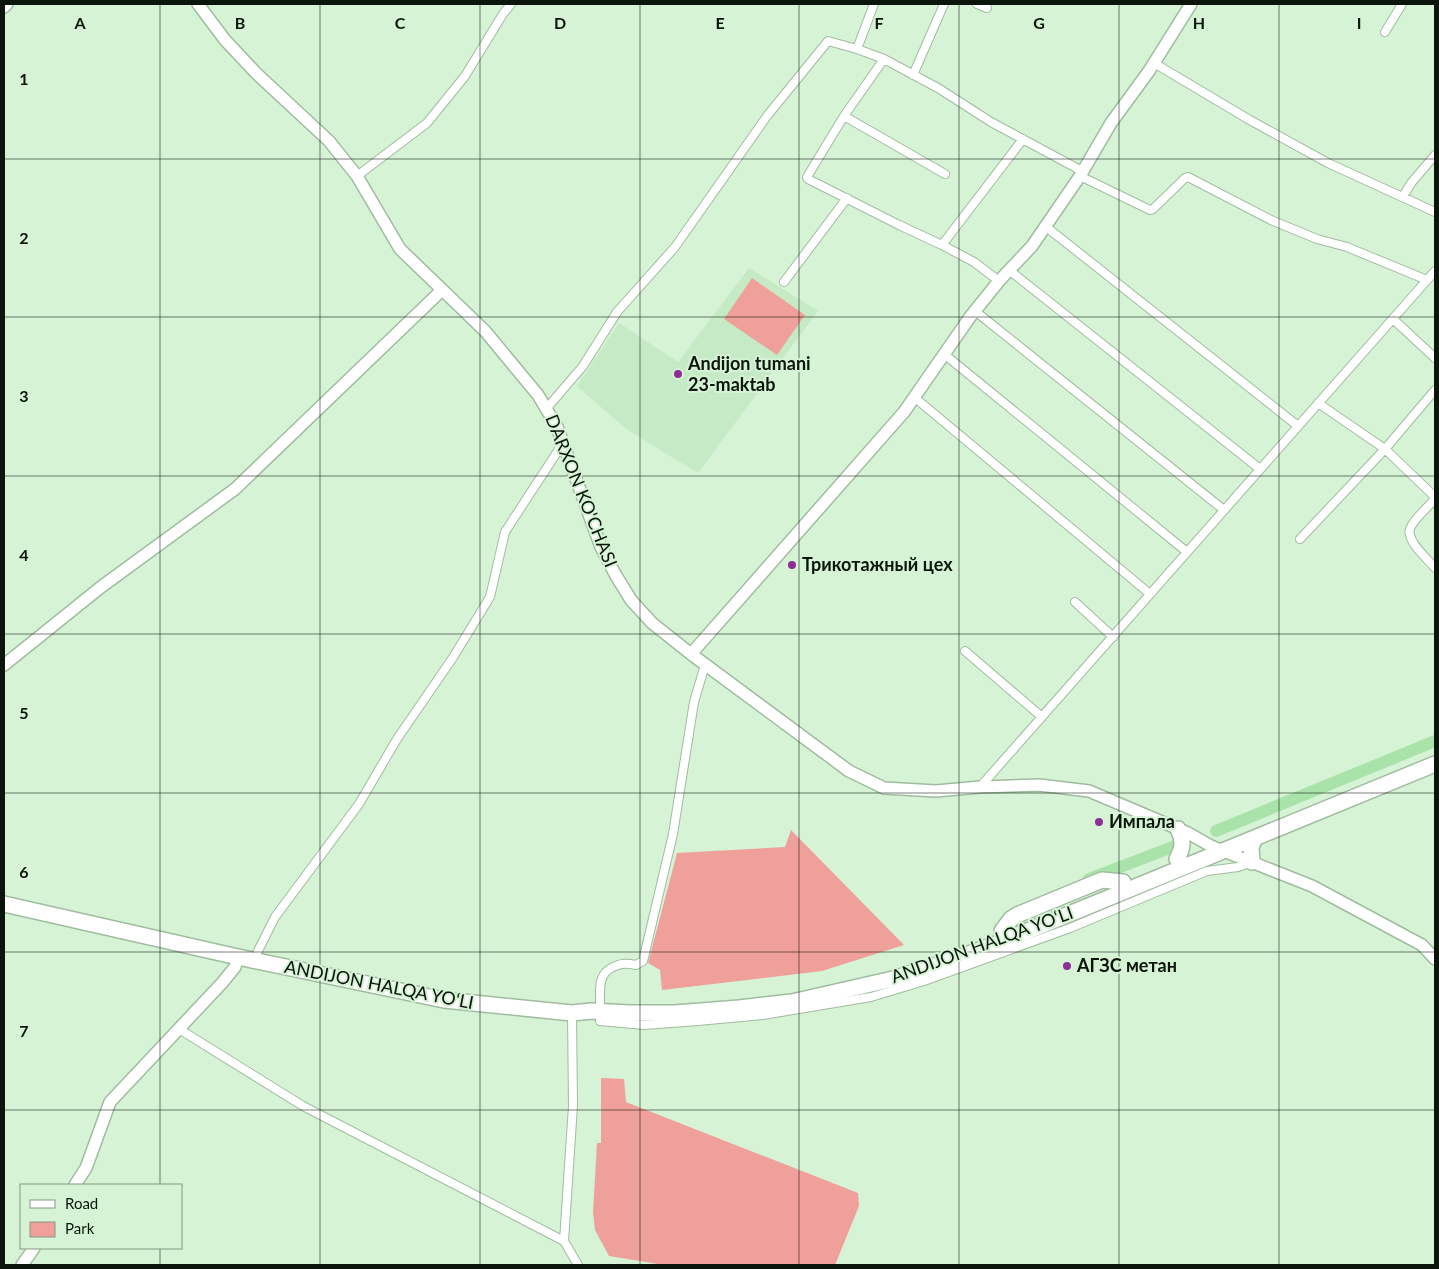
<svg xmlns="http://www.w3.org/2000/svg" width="1439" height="1269" viewBox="0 0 1439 1269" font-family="Lato,sans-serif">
	<rect width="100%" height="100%" fill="#d6f3d5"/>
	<path fill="#c7eac6" d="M749,268L818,311L698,473L626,429L577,386L619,323L678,362Z"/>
	<path fill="#efa09a" d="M752,278L805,315L777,355L724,319Z
		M791,830L904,945L822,971L662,990L660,970L648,963L677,853L785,847Z
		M601,1078L624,1079L626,1102L858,1193L859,1206L835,1265H664L609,1256L595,1230L593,1212L597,1143H601Z"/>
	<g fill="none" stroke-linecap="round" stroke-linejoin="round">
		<path stroke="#a9e3a9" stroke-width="12" d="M1216,831L1435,741
			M1089,879L1175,846"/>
		<g stroke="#a0bca0" stroke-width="10">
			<path id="street" d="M874,4L857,49L884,59L938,88L991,122L1082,171
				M977,4L987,8
				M1385,32L1402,4
				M884,59L844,116L807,177L808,179L899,225L942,245L974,262L999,281
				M1154,63L1248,119L1328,163L1435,212
				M913,75L944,4
				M844,116L945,174
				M357,176L427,123L465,76L503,14L511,4
				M1080,176L1150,210L1153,209L1185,178L1188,177L1271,220L1317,239L1347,247L1427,280
				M1403,196L1412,182L1435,155
				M1045,226L1298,426
				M942,245L1023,139
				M1009,270L1260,469
				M784,282L847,198
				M975,311L1224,510
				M1393,319L1435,358
				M944,354L1187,552
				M914,397L1150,594
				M1318,403L1385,449L1435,497L1433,501C1427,508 1412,521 1410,529C1406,541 1428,559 1435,568
				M547,408L583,366L617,312L675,247L767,116L828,41L857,49
				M1300,539L1385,449L1435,390
				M1075,602L1113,637
				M965,651L1042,717
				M980,787L1435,271
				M258,951L275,917L359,804L397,739L452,659L490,597L505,532L563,443
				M600,1002C600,988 598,974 613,967C622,963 626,963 636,965L643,961L673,834L694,702L705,665
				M600,1021L644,1025L698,1021L763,1015L871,997L924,981L1070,928L1207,871L1238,867L1252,862
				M179,1029L303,1106L564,1241L578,1265
				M564,1241L573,1106L572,1013"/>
		</g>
		<g stroke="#a0bca0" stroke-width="14">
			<path id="secondary" d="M198,4L225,40L256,73L329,141L357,176L400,249L485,331L538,395L557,427L601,547L615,574L631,600L652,623L691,654L849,771L884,788L936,791L980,787L1039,785L1089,791L1188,833L1211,846L1312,886L1422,945L1435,959
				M4,7L7,4
				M691,654L904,412L970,317L999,281L1032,246L1080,176L1111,123L1149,71L1191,4
				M4,665L101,587L235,489L442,290
				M75,1185L86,1168L110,1102L222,983L235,967L238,957
				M22,1265L34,1248"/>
		</g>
		<g stroke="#a0bca0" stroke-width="18">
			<path id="highway" d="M1177,859C1183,848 1184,840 1178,829
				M1252,862L1251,847L1255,838
				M4,904L238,957L444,1000L572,1013L591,1011L630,1013H675L739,1008L792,1002L893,979L944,963L996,944L1435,764
				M1002,931L1011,919L1017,915L1102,880L1123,882"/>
		</g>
		<use href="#street" stroke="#fff" stroke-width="8"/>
		<use href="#secondary" stroke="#fff" stroke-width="11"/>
		<use href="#highway" stroke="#fff" stroke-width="15"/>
	</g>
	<path fill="none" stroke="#0b150b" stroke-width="1" stroke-opacity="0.55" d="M160,4V1185M320,4V1265M480,4V1265M640,4V1265M799,4V1265M959,4V1265M1119,4V1265M1279,4V1265M4,159H1435M4,317H1435M4,476H1435M4,634H1435M4,793H1435M4,952H1435M4,1110H1435M160,1248V1265"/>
	<g fill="#8e2d96" stroke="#d6f3d5" stroke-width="2">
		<circle cx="678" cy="374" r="5"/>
		<circle cx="792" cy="565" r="5"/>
		<circle cx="1099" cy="822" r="5"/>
		<circle cx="1067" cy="966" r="5"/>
	</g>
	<g text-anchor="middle" stroke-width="4" stroke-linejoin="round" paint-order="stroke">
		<g font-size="18" font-weight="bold" fill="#0b150b" stroke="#d6f3d5" text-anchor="start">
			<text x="688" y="370">Andijon tumani<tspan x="688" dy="21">23-maktab</tspan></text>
			<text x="802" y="571">Трикотажный цех</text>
			<text x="1109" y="828">Импала</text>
			<text x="1077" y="972">АГЗС метан</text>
		</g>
		<g font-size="18" fill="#0b150b" stroke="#d6f3d5">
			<text transform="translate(581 491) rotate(68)" y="6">DARXON KO'CHASI</text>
			<text transform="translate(982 945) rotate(-20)" y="6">ANDIJON HALQA YO‘LI</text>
			<text transform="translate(379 985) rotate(11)" y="6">ANDIJON HALQA YO‘LI</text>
		</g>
	</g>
	<g font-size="16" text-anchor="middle" font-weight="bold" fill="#0b150b" stroke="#d6f3d5" stroke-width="4" stroke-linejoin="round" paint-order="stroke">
		<text x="80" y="29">A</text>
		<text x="240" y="29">B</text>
		<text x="400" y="29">C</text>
		<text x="560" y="29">D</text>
		<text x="720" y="29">E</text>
		<text x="879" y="29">F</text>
		<text x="1039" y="29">G</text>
		<text x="1199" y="29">H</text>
		<text x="1359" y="29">I</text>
		<text x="24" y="85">1</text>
		<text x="24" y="244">2</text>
		<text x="24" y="402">3</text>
		<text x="24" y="561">4</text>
		<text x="24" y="719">5</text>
		<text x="24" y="878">6</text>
		<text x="24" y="1037">7</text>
	</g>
	<rect width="1439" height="1269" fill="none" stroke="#0b150b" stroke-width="10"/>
	<rect x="20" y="1184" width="162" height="65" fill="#d6f3d5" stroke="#859a84"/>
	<rect x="30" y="1200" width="25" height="8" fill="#ffffff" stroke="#859a84"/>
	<text x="65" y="1209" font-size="15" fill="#0b150b">Road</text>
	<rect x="30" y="1222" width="25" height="15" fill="#efa09a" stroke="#859a84"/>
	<text x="65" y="1234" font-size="15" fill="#0b150b">Park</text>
</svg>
